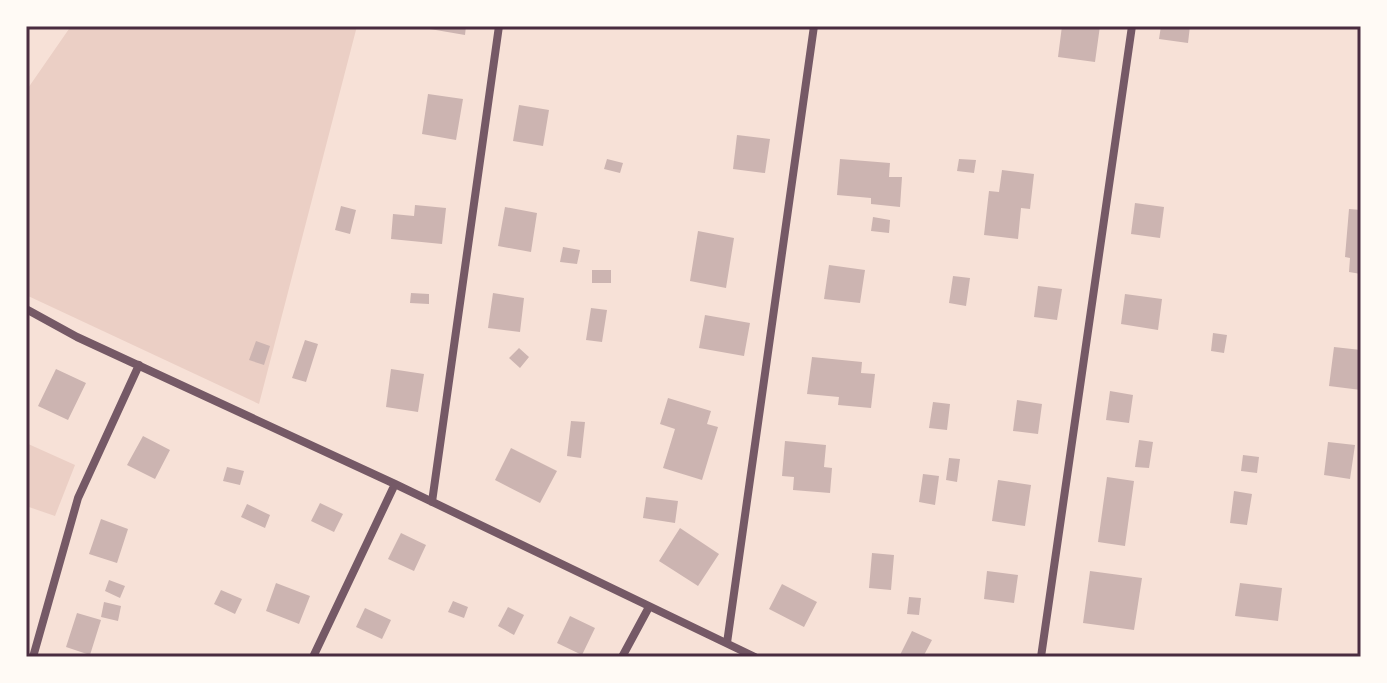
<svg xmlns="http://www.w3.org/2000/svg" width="1387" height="683" viewBox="0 0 1387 683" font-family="Ubuntu,sans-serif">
	<rect width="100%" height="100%" fill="#f7e1d7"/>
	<path fill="#ebcfc5" d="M71,26H357L259,404L26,295V91Z
		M26,443L75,465L55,516L26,506Z"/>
	<path fill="#ccb4b1" d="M431,26H466L465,35L430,29Z
		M1062,26H1100L1095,62L1058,57Z
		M1161,26H1190L1188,43L1159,39Z
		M428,94L463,99L456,140L422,134Z
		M519,105L549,110L543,146L513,141Z
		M737,135L770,139L765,173L733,169Z
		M607,159L623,163L620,173L604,169Z
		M840,159L890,163L889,177H902L900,207L871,204V198L837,195Z
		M959,159L976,160L974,173L957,171Z
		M1002,170L1034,174L1030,209L1021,208L1018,239L984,235L989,191L999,192Z
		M1135,203L1164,207L1160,238L1131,234Z
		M415,205L446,208L442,244L391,239L393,214L414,216Z
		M341,206L356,210L350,234L335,230Z
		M505,207L537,213L531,252L498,246Z
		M1349,209L1361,210V274L1349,272L1350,258L1345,257Z
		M873,217L890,220L889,233L871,231Z
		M698,231L734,238L726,288L690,281Z
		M563,247L580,250L577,264L560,262Z
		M829,265L865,270L860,303L824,299Z
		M592,270H611V283H592Z
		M953,276L970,278L966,306L949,303Z
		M1038,286L1062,289L1057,320L1034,317Z
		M411,293L429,294V304L410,303Z
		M493,293L524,298L520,332L488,328Z
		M1125,294L1162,299L1158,330L1121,324Z
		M591,308L607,310L602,342L586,340Z
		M705,315L750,323L744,356L699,348Z
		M1213,333L1227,335L1224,353L1211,351Z
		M305,340L318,344L306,382L292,378Z
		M256,341L270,346L264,365L249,360Z
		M1334,347L1361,350V390L1329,386Z
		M519,348L529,357L520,368L509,358Z
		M812,357L862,362L861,373L875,374L871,408L838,405L839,397L807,394Z
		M56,369L86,383L68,420L38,406Z
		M391,369L424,374L418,412L386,407Z
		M1110,391L1133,395L1129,423L1106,420Z
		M668,398L711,411L707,424L718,427L702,480L663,468L675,429L660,424Z
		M1017,400L1042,404L1038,434L1013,431Z
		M933,402L950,404L947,430L929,428Z
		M571,421L585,422L581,458L567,456Z
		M143,436L170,450L155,479L127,465Z
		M1139,440L1153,442L1149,468L1135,467Z
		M785,441L826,445L824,467L832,468L830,493L793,490L794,477L782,476Z
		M1328,442L1355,445L1350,479L1324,475Z
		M511,448L557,471L540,503L495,480Z
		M1243,455L1259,457L1257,473L1241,471Z
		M949,458L960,459L957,482L946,480Z
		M227,467L244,471L240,485L223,481Z
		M923,474L939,476L935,505L919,502Z
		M1107,477L1134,481L1125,546L1098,542Z
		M998,480L1031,485L1025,526L992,521Z
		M1234,491L1252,494L1247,525L1230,523Z
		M646,497L678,501L675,523L643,518Z
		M320,503L343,514L334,532L311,521Z
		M247,504L270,515L265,528L241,517Z
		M101,519L128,529L117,563L89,554Z
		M680,528L719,554L698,586L659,561Z
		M401,533L426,545L414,571L388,559Z
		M872,553L894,555L891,590L869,588Z
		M987,571L1018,575L1014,603L984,599Z
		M1090,571L1142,578L1134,630L1083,623Z
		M109,580L125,586L120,598L105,591Z
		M276,583L310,596L299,624L266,611Z
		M1240,583L1282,588L1278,621L1235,616Z
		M782,584L817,602L804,627L769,609Z
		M221,590L242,599L235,614L214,604Z
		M909,597L921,598L919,615L907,614Z
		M453,601L468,607L464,618L448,612Z
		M104,602L121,606L118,621L101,617Z
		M508,607L524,615L514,635L498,626Z
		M365,608L391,620L382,639L356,627Z
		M77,613L101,620L90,655L66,647Z
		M570,616L595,628L582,655L557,643Z
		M912,631L932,640L923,657H899Z"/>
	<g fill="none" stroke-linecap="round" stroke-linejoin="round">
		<path stroke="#755966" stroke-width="8" d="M26,309L77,337L395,484L755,657
			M432,502L499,26
			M727,643L814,26
			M33,657L78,498L139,365
			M313,657L395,484
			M622,657L649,607
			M1041,657L1132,26"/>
	</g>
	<rect width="1387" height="683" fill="none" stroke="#fffaf5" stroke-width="56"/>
	<rect x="28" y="28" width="1331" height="627" fill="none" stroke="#4a2c40" stroke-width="3"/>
</svg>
